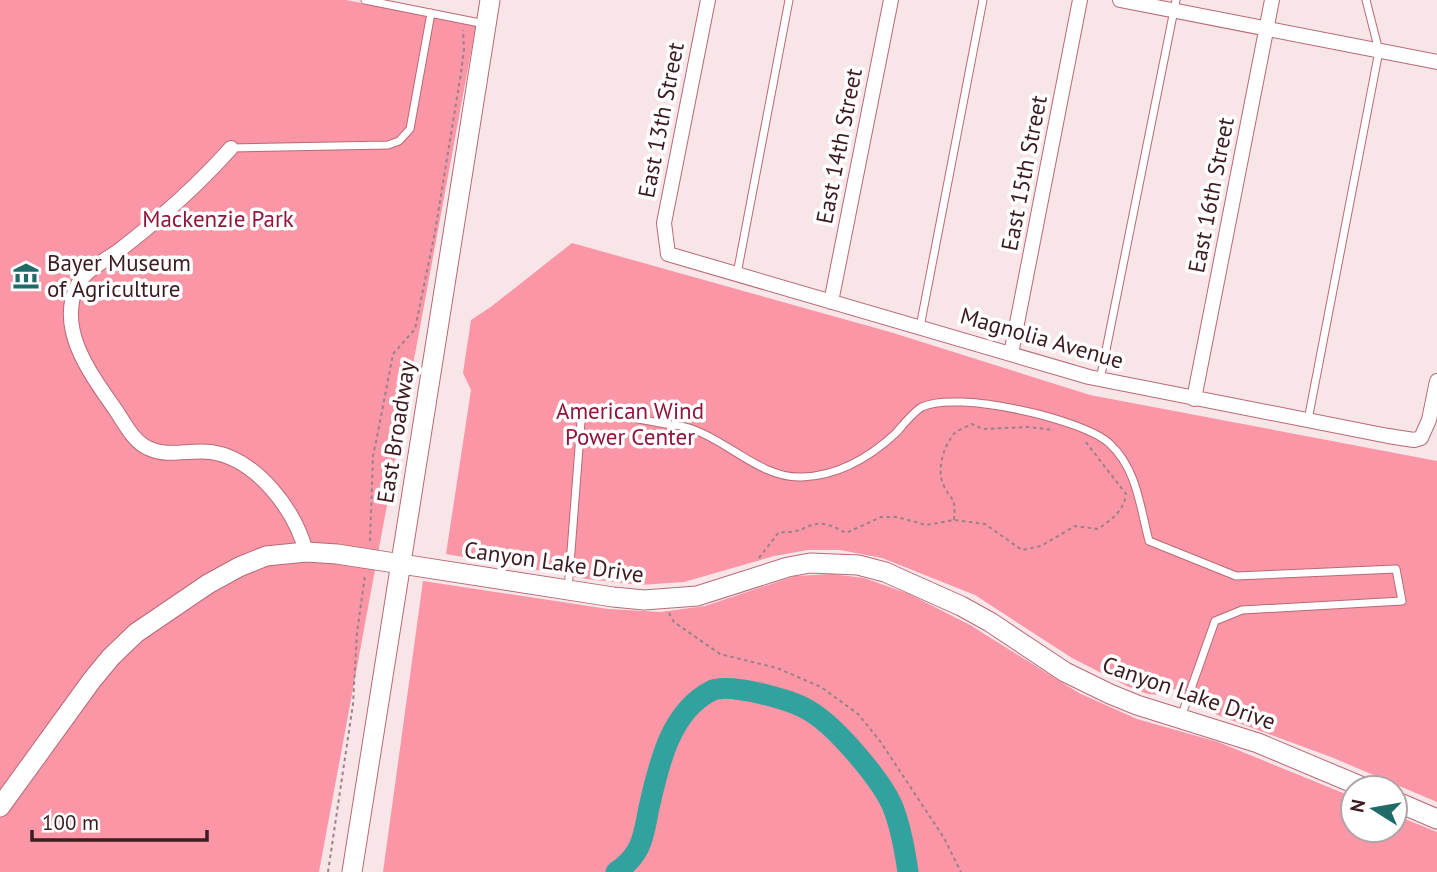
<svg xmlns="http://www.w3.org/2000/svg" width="1437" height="872" viewBox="0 0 1437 872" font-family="'PT Sans',sans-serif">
	<rect width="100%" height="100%" fill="#f8e5e7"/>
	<path fill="#fa96a5" d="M0,0H346L476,25L319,872H0Z
		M572,243L890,332L1090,395L1437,461V802L1331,757L1215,714C1209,695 1191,691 1172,689L1163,695L1148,694L1129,687L1072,658L975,595L882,558L840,550H808L774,556L684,582L639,585L587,579L446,554L471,390L463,373L471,320L492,306Z
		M832,574L864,578L909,594L970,625L1079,693L1137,719L1218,742L1353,797V830H1395V815L1437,832V872H383L423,581L608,609L660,612L705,606L795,576Z"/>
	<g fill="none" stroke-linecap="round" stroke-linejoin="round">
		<path stroke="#31a29d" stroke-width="21" d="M616,872C646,852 643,831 651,799C660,760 672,711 711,691C722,685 750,691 763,694C778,698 795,702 808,710C834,724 884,782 894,810C901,829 905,851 908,872"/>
		<g stroke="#b96976" stroke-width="9">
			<path id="lane" d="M365,0L485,24
				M231,148L388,145L399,141L410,129L431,13
				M737,274L789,0
				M920,327L983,0
				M1100,380L1176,0
				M1308,420L1379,51L1366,0
				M568,590L582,409C608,414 634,418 660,423C670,425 682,425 692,429C728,441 762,479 802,477C838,476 870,457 896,433C903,425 913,412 922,407C956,390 1084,419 1110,444C1137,469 1140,507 1149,541L1236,576L1396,569L1402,601L1242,610L1215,621L1181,717"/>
		</g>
		<g stroke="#b96976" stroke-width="16">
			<path id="street" d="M708,0L664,223L668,254L1089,377L1388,436L1414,440L1421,438L1429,420L1437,381
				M1120,0L1437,62
				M231,148C198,185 161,218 121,249C107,260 85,269 77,286C56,331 93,377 117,412C125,424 134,442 148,448C168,458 190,449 211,452C257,459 295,510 306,552
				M831,302L891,0
				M1011,354L1080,0
				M1194,399L1272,0"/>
		</g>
		<g stroke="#b96976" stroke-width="21">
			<path id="secondary" d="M1395,801L1437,819
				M0,807L92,680L111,657L136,633L208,584L239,567L266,556L306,552L337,554L613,597L644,600L697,596L788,567L810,563L858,565L885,572L961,606L990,622L1065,672L1110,694L1137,705L1258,743L1365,788
				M352,872L490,0"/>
		</g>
		<path stroke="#9b8185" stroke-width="2" stroke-dasharray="3.5 3.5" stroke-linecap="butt" d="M954,520C956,495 952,503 943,484C937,469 943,448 953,435C957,430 966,427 972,424L983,429L1028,427L1054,430
			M370,541L373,456L378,432L393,354L415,329L435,232L461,73L464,50L463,30
			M759,558L779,532C813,535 807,511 846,533L881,517H897L926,525L954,520L985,524L1022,550L1041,546L1075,526L1098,529C1111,520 1124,511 1126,494L1085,441
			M669,613L674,622L720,654L777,668L821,687L858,714L880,741L944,838L961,872
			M328,872L353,704L357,633L365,575"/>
		<use href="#lane" stroke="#fff" stroke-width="7"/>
		<use href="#street" stroke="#fff" stroke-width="14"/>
		<use href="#secondary" stroke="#fff" stroke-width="19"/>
	</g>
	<defs>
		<g id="museum-bare" transform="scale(2.1)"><path d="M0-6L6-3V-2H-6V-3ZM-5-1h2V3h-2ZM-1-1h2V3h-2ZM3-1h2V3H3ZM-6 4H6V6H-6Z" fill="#1f6b67" stroke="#fff" stroke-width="2.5" paint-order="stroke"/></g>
	</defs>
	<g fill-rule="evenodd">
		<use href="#museum-bare" x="26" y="276"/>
	</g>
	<g text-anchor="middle" stroke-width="7" stroke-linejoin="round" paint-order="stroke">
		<g font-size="23" fill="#3c1b21" stroke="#fff">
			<text transform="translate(661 120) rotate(-79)" y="8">East 13th Street</text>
			<text transform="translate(839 146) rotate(-79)" y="8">East 14th Street</text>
			<text transform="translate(1024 173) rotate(-79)" y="8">East 15th Street</text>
			<text transform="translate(1211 195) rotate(-79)" y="8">East 16th Street</text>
			<text transform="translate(1042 338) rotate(16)" y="8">Magnolia Avenue</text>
			<text transform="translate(396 432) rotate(-81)" y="8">East Broadway</text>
			<text transform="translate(554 562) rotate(8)" y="8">Canyon Lake Drive</text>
			<text transform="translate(1189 693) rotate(19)" y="8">Canyon Lake Drive</text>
		</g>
		<g font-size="23" fill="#8f163a" stroke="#fff">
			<text x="218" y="227">Mackenzie Park</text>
			<text x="630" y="419">American Wind<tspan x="630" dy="26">Power Center</tspan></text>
		</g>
		<g font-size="23" fill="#3c1b21" stroke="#fff" text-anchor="start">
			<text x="47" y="271">Bayer Museum<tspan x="47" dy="26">of Agriculture</tspan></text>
		</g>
	</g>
	<g transform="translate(1374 809) rotate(281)"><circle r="33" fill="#ffffff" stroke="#b1a4a6" stroke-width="2"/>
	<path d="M0-5L12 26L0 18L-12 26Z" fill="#1f6b67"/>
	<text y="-10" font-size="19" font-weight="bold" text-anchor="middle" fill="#3c1b21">N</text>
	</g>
	<path d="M32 830v10h175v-10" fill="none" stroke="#3c1b21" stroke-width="3.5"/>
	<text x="42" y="830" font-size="21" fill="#3c1b21" stroke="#ffffff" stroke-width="5" paint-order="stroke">100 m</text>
</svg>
